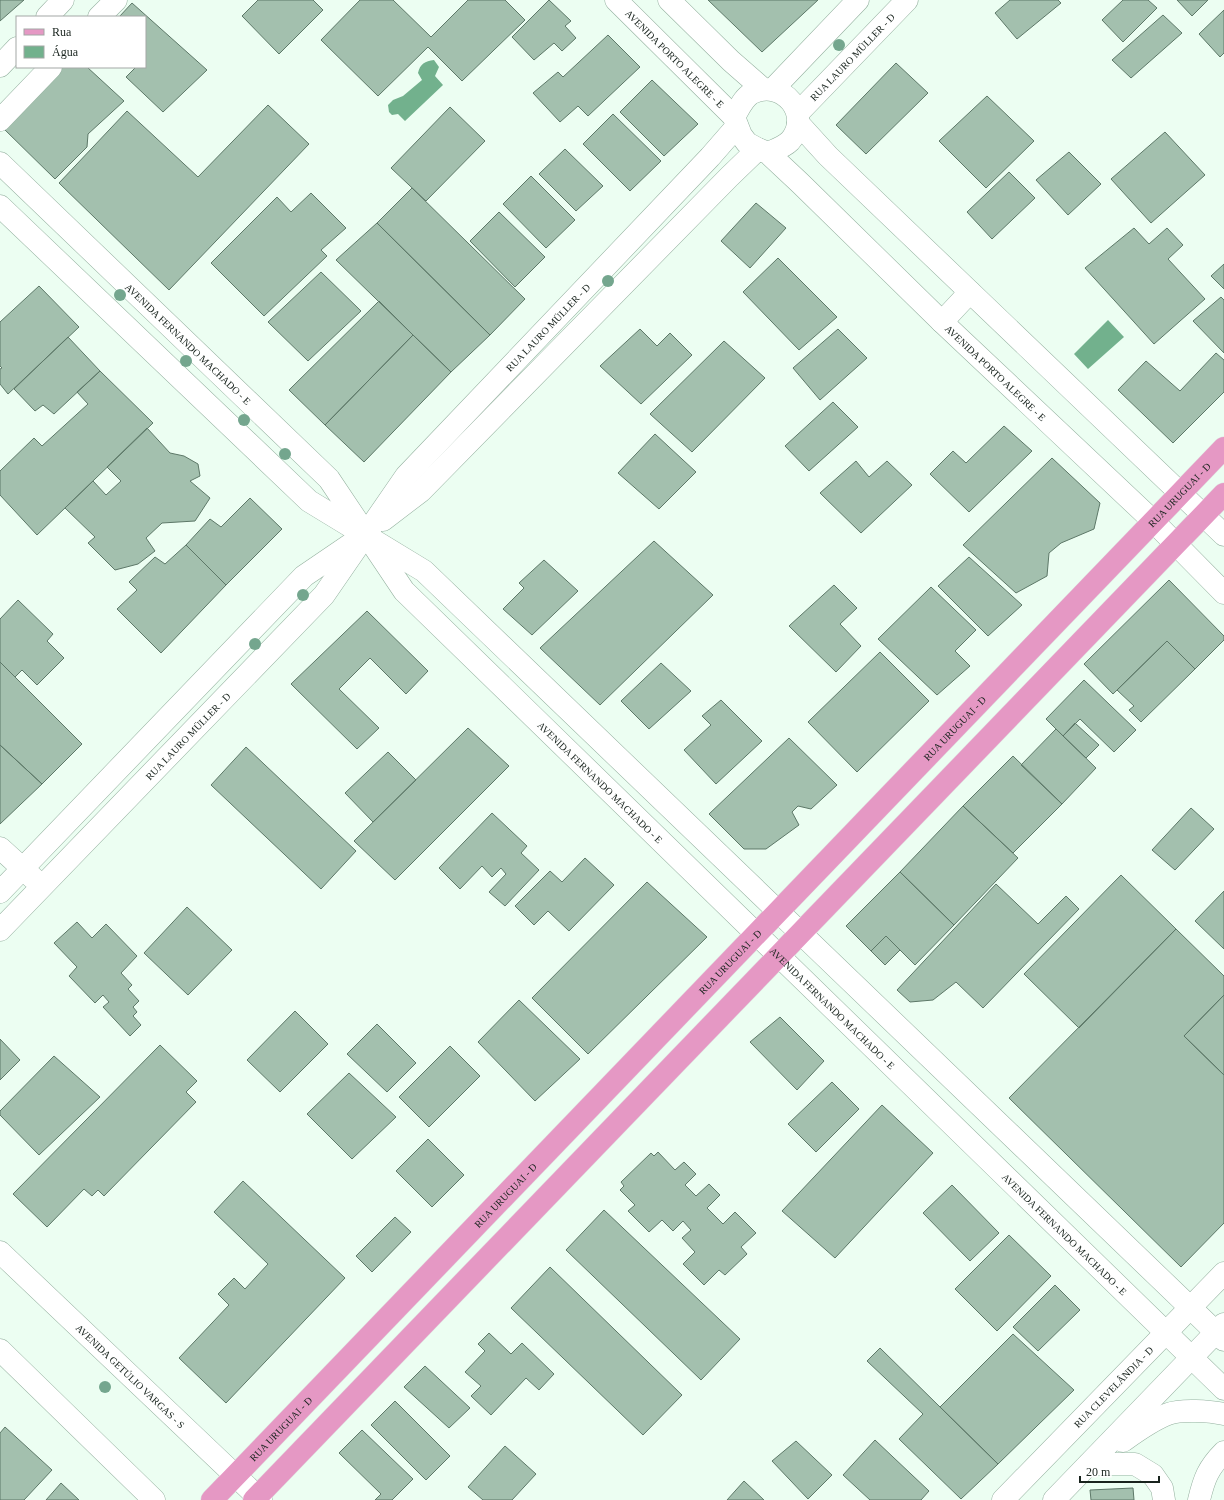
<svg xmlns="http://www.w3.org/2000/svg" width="1224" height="1500" viewBox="0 0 1224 1500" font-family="'Times New Roman',serif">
	<rect width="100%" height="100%" fill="#ecfef2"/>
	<path fill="#72b18d" d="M434,60L439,67L435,76L443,85L405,121L398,114L392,115L389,112L388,105L393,100L403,96L422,80L418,73C420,64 425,61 434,60Z
		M1108,320L1124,337L1088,369L1074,354Z"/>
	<path fill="#a3c0ae" stroke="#5d7868" d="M0,0H24L0,21Z
		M258,0H313L323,10L279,54L242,16Z
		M360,0H393L431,37L468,0H505L525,20L462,81L428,47L378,96L321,40Z
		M549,0L571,21L565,26L576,38L562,51L554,43L534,60L512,37Z
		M708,0H818L762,52Z
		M1010,0H1058L1061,3L1017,39L995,13Z
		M1123,0H1148L1157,8L1123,42L1102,20Z
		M1177,0H1208L1192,16Z
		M132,3L207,70L163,112L126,77L136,67H145V17H119Z
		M1224,10V53L1220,57L1199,34Z
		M1163,15L1182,33L1131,78L1112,60Z
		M608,35L640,67L588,116L578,106L560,122L533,93L558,72L563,77Z
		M896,63L928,93L866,154L836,125Z
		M62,67H87L124,101L88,134L87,147L55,179L3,128Z
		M652,80L698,124L664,156L620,112Z
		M987,96L1034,141L986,188L939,141Z
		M268,105L309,144L169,290L59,183L127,111L198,177Z
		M450,107L485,141L426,201L391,168Z
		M613,114L661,161L630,191L583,144Z
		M1165,132L1205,175L1151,223L1111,179Z
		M565,149L603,186L576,211L539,174Z
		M1069,152L1101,184L1068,215L1036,180Z
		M1009,172L1035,198L992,239L967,212Z
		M531,176L575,220L546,248L503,204Z
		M412,188L525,299L490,335L377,223Z
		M311,193L346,228L321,250L327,256L264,316L211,263L277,197L291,212Z
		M756,203L786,228L750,268L721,241Z
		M499,212L545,257L515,287L470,241Z
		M377,223L490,335L451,372L336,260Z
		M1134,228L1149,244L1167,228L1183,245L1168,259L1205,299L1154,344L1085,268Z
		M778,258L837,317L799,350L743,292Z
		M1224,264V289L1211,276Z
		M321,272L361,311L308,361L268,322Z
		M39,286L79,327L8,394L0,384V369L2,368L0,366V322Z
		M1221,297L1224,300V353L1193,321Z
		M379,301L413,335L325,425L289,390Z
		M640,329L657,346L670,333L692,355L641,404L600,366Z
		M838,329L867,358L820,400L793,368Z
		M413,335L451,372L364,462L325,425Z
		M68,337L100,371L54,414L43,405L35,411L14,389Z
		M724,341L765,378L692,452L650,414Z
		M1216,353L1224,360V392L1173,443L1118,390L1146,361L1180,391Z
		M100,371L153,423L37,535L0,495V471L34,438L42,446L88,404L77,392Z
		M833,402L858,427L809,471L785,446Z
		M1004,426L1032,451L969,512L930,474L953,451L966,463Z
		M147,428L170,453L184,456L198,464L200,476L190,481L210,498L195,521L162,523L146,538L155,551L138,564L115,570L88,543L95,537L65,508L93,481L106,495L121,481L107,467Z
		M655,434L696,472L659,509L618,473Z
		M1052,458L1100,503L1094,529L1061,543L1049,553L1047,576L1016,593L963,545Z
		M856,461L869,477L887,461L912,485L861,533L820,493Z
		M250,498L282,529L226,585L186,545L210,519L221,527Z
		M654,541L713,595L600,705L540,648Z
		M186,545L226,585L161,653L117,609L137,590L129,582L155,557L165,564Z
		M969,557L1022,605L988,636L938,586Z
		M544,560L578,591L532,635L503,609L524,588L519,583Z
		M1169,580L1224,636V640L1195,669L1167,641L1113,694L1084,664Z
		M834,585L857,608L840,624L861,646L836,672L789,626Z
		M931,587L976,630L955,651L970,666L937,695L878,639Z
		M18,600L53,634L47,641L64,658L37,685L22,670L15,677L0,662V619Z
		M367,611L428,671L406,694L370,658L339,689L379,728L357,749L291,684Z
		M1167,641L1195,669L1141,722L1129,710L1134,706L1117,690Z
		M880,652L929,701L857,772L808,722Z
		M0,662L82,744L42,784L0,745Z
		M661,663L691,691L649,729L621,701Z
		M1084,680L1136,730L1114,752L1080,719L1063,736L1046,719Z
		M721,700L762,741L716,784L684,750L711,725L702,716Z
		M1075,723L1099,745L1086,758L1063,736Z
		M468,728L509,766L395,880L354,841Z
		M1056,729L1096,768L1062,804L1021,765Z
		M789,738L837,785L811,809L798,806L792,812L799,825L766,849H744L709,814Z
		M0,745L42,784L0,824Z
		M246,747L356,851L321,889L211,785Z
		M388,752L416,780L373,822L345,793Z
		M1013,756L1062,804L1013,853L963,806Z
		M963,806L1018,858L954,925L900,872Z
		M1191,808L1214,829L1175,870L1152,850Z
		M492,813L527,846L521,853L539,870L505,906L489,892L506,874L501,868L492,877L482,866L460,889L439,868Z
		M585,858L614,885L569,931L548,911L534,925L515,906L550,871L562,882Z
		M900,872L954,925L915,965L886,936L871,951L846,926Z
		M1121,875L1176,929L1079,1028L1024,974Z
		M647,882L707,937L588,1054L532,998Z
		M996,884L1038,924L1066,896L1079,909L983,1008L956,982L933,1000L910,1002L897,990Z
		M1224,891V949L1195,921Z
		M187,907L232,950L188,995L144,953Z
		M77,922L92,938L106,924L137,956L121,973L132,985L128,989L139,1001L133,1007L137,1012L133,1016L141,1025L130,1036L103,1007L109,1002L103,995L95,1003L69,976L77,967L54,943Z
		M1176,929L1224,976V995L1184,1036L1224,1075V1223L1181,1267L1009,1098Z
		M886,936L900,950L885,965L871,951Z
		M1224,995V1075L1184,1036Z
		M519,1000L580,1059L535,1101L478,1042Z
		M295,1011L328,1044L280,1092L247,1060Z
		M780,1017L824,1061L797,1090L750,1042Z
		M377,1024L416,1063L387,1092L347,1054Z
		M0,1039L20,1060L0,1080Z
		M160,1045L197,1081L186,1092L196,1102L104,1196L98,1190L92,1196L84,1189L47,1227L13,1194Z
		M450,1046L480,1076L429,1127L399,1097Z
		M54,1056L100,1097L39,1155L0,1115V1111Z
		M349,1073L396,1117L352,1159L307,1114Z
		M832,1082L859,1109L816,1152L788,1124Z
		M882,1105L933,1153L835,1258L782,1211Z
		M428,1139L464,1175L432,1207L396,1171Z
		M658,1152L675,1170L684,1162L696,1174L685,1185L696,1196L709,1184L720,1195L707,1208L723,1224L735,1212L756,1233L741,1247L747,1254L725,1275L719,1270L704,1285L683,1264L695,1252L682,1238L691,1230L683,1221L673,1231L662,1220L649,1232L628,1211L635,1205L620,1190L624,1186L621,1182L651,1153L654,1156Z
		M243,1181L345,1278L226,1403L179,1358L229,1305L218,1294L234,1278L245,1289L268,1264L214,1212Z
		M952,1185L999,1233L970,1261L923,1213Z
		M604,1210L740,1339L701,1380L566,1250Z
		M395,1217L411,1232L372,1272L356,1256Z
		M1009,1235L1051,1276L997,1331L955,1289Z
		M550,1267L682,1395L643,1435L511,1308Z
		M1055,1285L1080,1310L1038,1351L1013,1327Z
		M489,1333L511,1354L522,1343L554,1374L539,1390L526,1378L491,1415L471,1396L481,1386L465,1372L485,1351L478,1344Z
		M1013,1334L1074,1390L998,1464L940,1407Z
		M880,1348L998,1464L961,1499L899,1439L923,1414L867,1361Z
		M425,1366L470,1408L449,1428L404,1387Z
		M395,1401L450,1456L426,1480L371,1425Z
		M5,1427L52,1470L24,1500H0V1433Z
		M362,1430L413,1479L392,1500H375L381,1494L339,1453Z
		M875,1440L929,1491L921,1500H870L843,1475Z
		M796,1441L832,1475L808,1499L772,1461Z
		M505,1446L536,1474L512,1500H483L468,1487Z
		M744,1481L764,1500H727Z
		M61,1483L79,1500H46Z
		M1133,1488L1134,1500H1091L1090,1490Z"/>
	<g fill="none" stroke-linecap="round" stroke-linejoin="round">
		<g stroke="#94b09f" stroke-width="23">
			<g id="minor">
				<path id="s1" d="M616,0L734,117"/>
				<path d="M669,0L731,61L763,89"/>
				<path d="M47,17L63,0"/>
				<path d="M99,17L116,0"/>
				<path d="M0,66L17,48"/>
				<path d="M773,89L858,0"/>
				<path id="s2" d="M798,113L907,0"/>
				<path d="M0,120L51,67"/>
				<path d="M798,123L828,156L1224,535"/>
				<path id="s3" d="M768,153C775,150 784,147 790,141C813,115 783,78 752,93C743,98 739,109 734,117L741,135L747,143L758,149L768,153L800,183L942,322L1153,521L1224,593"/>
				<path id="s4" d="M0,163L329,479L404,591L1224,1389"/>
				<path d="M0,206L309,501L424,571L1224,1340"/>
				<path d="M942,322L970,292"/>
				<path d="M383,520L421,491L729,177L758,149"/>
				<path d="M0,848L33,878"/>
				<path d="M0,892L304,576L354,542"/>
				<path id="s5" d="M0,930L324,595L406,476L710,157L737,126"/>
				<path id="s6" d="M0,1252L261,1500"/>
				<path d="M0,1350L154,1500"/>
				<path d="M1123,1441C1137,1431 1152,1420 1168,1414C1181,1409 1210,1411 1224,1414"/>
				<path d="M1089,1464H1135L1153,1475L1162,1488L1164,1500"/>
				<path id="s7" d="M1003,1500L1224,1273"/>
				<path d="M1054,1500L1224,1324"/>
				<path d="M1199,1500C1204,1479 1208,1468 1224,1452"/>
			</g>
		</g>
		<g stroke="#dfe0df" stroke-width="23">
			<g id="major">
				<path id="s8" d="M212,1500L1224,448"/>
				<path d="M254,1500L1224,494"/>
			</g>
		</g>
		<use href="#minor" stroke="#fff" stroke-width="22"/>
		<use href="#major" stroke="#e598c4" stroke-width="22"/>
	</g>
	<g fill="#74a68e">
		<circle cx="839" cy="45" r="6"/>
		<circle cx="608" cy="281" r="6"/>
		<circle cx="120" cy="295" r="6"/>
		<circle cx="186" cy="361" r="6"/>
		<circle cx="244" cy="420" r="6"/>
		<circle cx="285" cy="454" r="6"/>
		<circle cx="303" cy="595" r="6"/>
		<circle cx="255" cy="644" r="6"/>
		<circle cx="105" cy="1387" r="6"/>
	</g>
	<g text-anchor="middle" stroke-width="3.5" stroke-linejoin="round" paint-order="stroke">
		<g font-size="10" fill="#18231d" stroke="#fff">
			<text dy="4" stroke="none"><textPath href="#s2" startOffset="78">RUA LAURO MÜLLER - D</textPath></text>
			<text dy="4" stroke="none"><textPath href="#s1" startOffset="83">AVENIDA PORTO ALEGRE - E</textPath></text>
			<text dy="4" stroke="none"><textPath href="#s5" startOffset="816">RUA LAURO MÜLLER - D</textPath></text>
			<text dy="4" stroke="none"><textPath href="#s4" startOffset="261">AVENIDA FERNANDO MACHADO - E</textPath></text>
			<text dy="4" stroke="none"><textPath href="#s3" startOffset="511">AVENIDA PORTO ALEGRE - E</textPath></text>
			<text dy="4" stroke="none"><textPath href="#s8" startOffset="1395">RUA URUGUAI - D</textPath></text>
			<text dy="4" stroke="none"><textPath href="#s8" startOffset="1071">RUA URUGUAI - D</textPath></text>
			<text dy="4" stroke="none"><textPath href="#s5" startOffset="270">RUA LAURO MÜLLER - D</textPath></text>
			<text dy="4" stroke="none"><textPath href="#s4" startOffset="865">AVENIDA FERNANDO MACHADO - E</textPath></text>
			<text dy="4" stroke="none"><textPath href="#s8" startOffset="747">RUA URUGUAI - D</textPath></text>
			<text dy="4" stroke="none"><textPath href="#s4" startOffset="1189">AVENIDA FERNANDO MACHADO - E</textPath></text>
			<text dy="4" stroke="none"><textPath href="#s8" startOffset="423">RUA URUGUAI - D</textPath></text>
			<text dy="4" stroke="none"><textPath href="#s4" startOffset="1513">AVENIDA FERNANDO MACHADO - E</textPath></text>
			<text dy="4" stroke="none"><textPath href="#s6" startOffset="180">AVENIDA GETÚLIO VARGAS - S</textPath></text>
			<text dy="4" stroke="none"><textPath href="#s7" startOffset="158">RUA CLEVELÂNDIA - D</textPath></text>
			<text dy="4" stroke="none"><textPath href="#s8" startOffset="99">RUA URUGUAI - D</textPath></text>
		</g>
	</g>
	<rect x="16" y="16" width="130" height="52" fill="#ffffff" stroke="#a3a7a5"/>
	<rect x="24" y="29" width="20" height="6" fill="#e598c4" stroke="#a3a7a5"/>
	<text x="52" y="36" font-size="12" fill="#18231d">Rua</text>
	<rect x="24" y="46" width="20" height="12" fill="#72b18d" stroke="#a3a7a5"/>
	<text x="52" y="56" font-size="12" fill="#18231d">Água</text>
	<path d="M1080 1476v6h79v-6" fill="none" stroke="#18231d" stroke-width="2"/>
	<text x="1086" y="1476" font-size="12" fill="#18231d" stroke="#ffffff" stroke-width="3" paint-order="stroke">20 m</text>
</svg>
